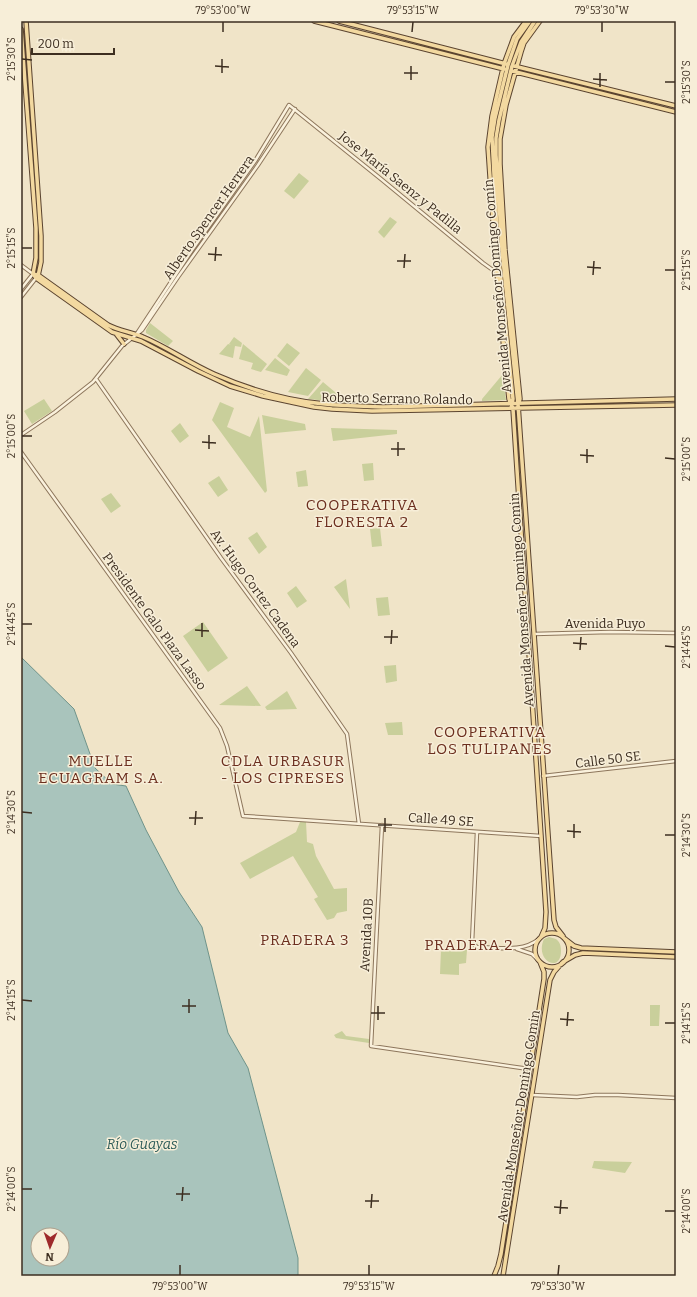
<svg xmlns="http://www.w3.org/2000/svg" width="697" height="1297" viewBox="0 0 697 1297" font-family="Bitter,serif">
	<rect width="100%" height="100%" fill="#f0e4c8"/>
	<path fill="#c9cf9b" d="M299,173L309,181L294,199L284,191Z
		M390,217L397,222L384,238L378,232Z
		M150,323L173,341L168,346L146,333V330Z
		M234,337L242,343L241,347L235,346L233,358L219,354L228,344L231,345L229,344Z
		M287,343L300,353L289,366L277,356Z
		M243,344L267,364L261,372L251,369L253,363L239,359Z
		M275,358L290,370L287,376L265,370Z
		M306,368L321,380L308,396L288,392Z
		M503,374L506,400L482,401V399Z
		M323,382L348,403L308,399Z
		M44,399L52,411L32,424L24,411Z
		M220,402L234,408L227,427L250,437L259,416L267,491L265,493L212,420Z
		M262,415L305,424L306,430L265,434Z
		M180,423L189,436L180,443L171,431Z
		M331,428L397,430V434L333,441Z
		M373,463L374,480L364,481L362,464Z
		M306,470L308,486L298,487L296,472Z
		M219,476L228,490L218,497L208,483Z
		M111,493L121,506L111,513L101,499Z
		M380,528L382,546L372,547L370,529Z
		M257,532L267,547L259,554L248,538Z
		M346,579L350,609L334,587Z
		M296,586L307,601L297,608L287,593Z
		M388,597L390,615L378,616L376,598Z
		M203,622L228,658L208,672L183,636Z
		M396,665L397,681L386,683L384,666Z
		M247,686L261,706L219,705Z
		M287,691L297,709L267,710L265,707Z
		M402,722L403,735H388L385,723Z
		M300,822H306L307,842L313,844L316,856L334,889L347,888V911L337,913L334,918L327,920L314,899L318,897L293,856L250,879L240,863L296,832Z
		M549,937L556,939C560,942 561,946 561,951C561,974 534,961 544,939Z
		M441,949L467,950L466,963L459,964V975L440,974Z
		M650,1005H660L659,1026H650Z
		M342,1031L346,1036L369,1039V1043L336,1038L334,1035Z
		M594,1161L632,1162L625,1173L592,1168Z"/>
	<path fill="#a9c4bc" stroke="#6f938a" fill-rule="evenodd" d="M21,657L74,709L95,768L112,784L126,786L146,830L179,892L202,927L228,1033L248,1068L298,1258V1276H21ZM38,1235H62V1259H38Z"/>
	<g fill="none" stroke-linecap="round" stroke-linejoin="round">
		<g stroke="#8d765c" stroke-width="4.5">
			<path id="minor" d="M21,265L33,274L21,289
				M21,297L36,278
				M136,335L192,250L255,161L289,105L381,179L483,263L497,273
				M96,379L221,558L291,653L347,734L359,824
				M21,435L55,412L93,382L122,346L142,330L178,277L258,165L295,109
				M21,452L220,728L227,746L243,816L541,836
				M534,634L610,632L676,633
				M543,776L676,761
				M382,825L371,1046L529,1069
				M477,832L472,943L477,947C498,947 522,953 539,939
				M517,949L532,954L538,960
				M532,1095L577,1097L595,1095H618L676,1098"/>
		</g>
		<g stroke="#5b4430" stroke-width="5.5">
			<path id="major" d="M26,21L41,236V262L38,276
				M314,21L504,69
				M339,21L506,64
				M526,21L514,37L504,64L492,116L488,147L495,250L504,351L509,399L513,409L546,912L545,928L541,937
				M535,21L521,42L512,66L499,120L496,138V155L502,250L518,404L554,920L556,927L563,936
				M21,29L36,228V258L33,274
				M514,66L676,106
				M512,71L676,112
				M33,274L36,278L112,332L141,341L198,371L230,386L263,396L314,407L332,409L372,411L676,405
				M33,274L38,275L108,325C119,331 132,332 143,337C167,347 189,363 214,374C248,389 288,401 325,404C345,406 364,406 383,407L676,399
				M117,335L124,344
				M519,402L520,399L505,250L500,164V139L506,105L521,52L524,43L540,21
				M512,404L513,399L498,250L492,137L495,118L508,65L517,39L530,21
				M535 950a17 17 0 1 1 34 0a17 17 0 1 1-34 0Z
				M565,939L574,946L581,948L676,952
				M563,962L575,955L583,953L676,957
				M494,1276L498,1266L501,1254L544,979V972L540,962
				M503,1276L550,980L554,972L562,963"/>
		</g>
		<use href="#minor" stroke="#faf1dc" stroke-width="2.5"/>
		<use href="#major" stroke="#f3d9a0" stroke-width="3.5"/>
	</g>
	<path fill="none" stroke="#3d2e20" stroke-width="1.5" d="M223,32V22M412,32L413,22M602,32V22M22,59L32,60M215,66L229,67M222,73V59M404,73H418M593,79L607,80M411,80V66M665,82H675M600,87V73M22,248H32M208,254L222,255M215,261L216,247M397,261H411M587,267L601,268M404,268L405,254M665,270H675M593,275L594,261M22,436H32M202,442L216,443M209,449V435M391,449H405M580,455L594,456M398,456V442M665,458L675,459M587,463V449M22,624H32M195,630L209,631M202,637V623M384,637H398M573,643L587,644M391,644L392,630M665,646L675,647M580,650L581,637M22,812L32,813M189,818H203M195,825L196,811M378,825H392M567,831L581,832M385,832V818M665,835H675M574,838V824M22,1000L32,1001M182,1006H196M189,1013V999M371,1013H385M560,1019L574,1020M378,1020V1006M665,1023H675M567,1026L568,1012M22,1189H32M176,1194H190M182,1201L183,1187M365,1201H379M554,1207L568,1208M371,1208L372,1194M665,1211H675M560,1214L561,1200M180,1275V1265M369,1275V1265M558,1275L559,1265"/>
	<g text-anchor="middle" stroke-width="3" stroke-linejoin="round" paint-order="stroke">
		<g font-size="13" fill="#3d2e20" stroke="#f7eed8">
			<text transform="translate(401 182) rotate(39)" y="5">Jose María Saenz y Padilla</text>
			<text transform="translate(208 217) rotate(-55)" y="5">Alberto Spencer Herrera</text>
			<text transform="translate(497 286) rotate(-95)" y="5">Avenida Monseñor Domingo Comín</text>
			<text transform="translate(397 398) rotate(1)" y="5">Roberto Serrano Rolando</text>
			<text transform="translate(256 588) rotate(54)" y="5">Av. Hugo Cortez Cadena</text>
			<text transform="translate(521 600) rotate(-94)" y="5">Avenida Monseñor Domingo Comin</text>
			<text transform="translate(155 621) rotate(54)" y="5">Presidente Galo Plaza Lasso</text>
			<text x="605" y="628">Avenida Puyo</text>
			<text transform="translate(608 759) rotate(-7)" y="5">Calle 50 SE</text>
			<text transform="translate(441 819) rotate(4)" y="5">Calle 49 SE</text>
			<text transform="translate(366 935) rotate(-87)" y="5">Avenida 10B</text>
			<text transform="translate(518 1116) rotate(-81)" y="5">Avenida Monseñor Domingo Comin</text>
		</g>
		<g font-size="14" font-style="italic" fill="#2f5d5a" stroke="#f7eed8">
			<text x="142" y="1149">Río Guayas</text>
		</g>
		<g font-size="15" letter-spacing="1" fill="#6b2e1e" stroke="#f7eed8">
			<text x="362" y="510">COOPERATIVA<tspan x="362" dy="17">FLORESTA 2</tspan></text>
			<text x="490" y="737">COOPERATIVA<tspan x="490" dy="17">LOS TULIPANES</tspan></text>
			<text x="101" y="766">MUELLE<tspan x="101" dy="17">ECUAGRAM S.A.</tspan></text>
			<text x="283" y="766">CDLA URBASUR<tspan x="283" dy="17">- LOS CIPRESES</tspan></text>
			<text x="305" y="945">PRADERA 3</text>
			<text x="469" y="950">PRADERA 2</text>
		</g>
	</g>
	<rect width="697" height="1297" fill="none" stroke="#f7eed8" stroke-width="44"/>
	<g transform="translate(50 1247) rotate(182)"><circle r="19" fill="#f7eed8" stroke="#ada18e"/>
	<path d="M0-3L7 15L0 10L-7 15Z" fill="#9e2a2b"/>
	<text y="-6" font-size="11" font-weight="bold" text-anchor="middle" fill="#3d2e20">N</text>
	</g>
	<path d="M32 48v6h82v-6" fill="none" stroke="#3d2e20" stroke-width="2"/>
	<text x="38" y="48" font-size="12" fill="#3d2e20" stroke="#f7eed8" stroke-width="3" paint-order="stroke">200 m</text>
	<rect x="22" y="22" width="653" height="1253" fill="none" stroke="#3d2e20" stroke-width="1.5"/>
	<g font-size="10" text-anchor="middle" fill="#3d2e20">
		<text x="223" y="14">79°53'00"W</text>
		<text x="413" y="14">79°53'15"W</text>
		<text x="602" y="14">79°53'30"W</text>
		<text transform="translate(11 59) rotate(-90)" y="4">2°15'30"S</text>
		<text transform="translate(686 82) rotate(-90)" y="4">2°15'30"S</text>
		<text transform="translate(11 248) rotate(-90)" y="4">2°15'15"S</text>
		<text transform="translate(686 270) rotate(-90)" y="4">2°15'15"S</text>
		<text transform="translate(11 436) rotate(-90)" y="4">2°15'00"S</text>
		<text transform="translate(686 459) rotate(-90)" y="4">2°15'00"S</text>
		<text transform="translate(11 624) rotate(-90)" y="4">2°14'45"S</text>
		<text transform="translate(686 647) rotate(-90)" y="4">2°14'45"S</text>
		<text transform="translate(11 812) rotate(-90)" y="4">2°14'30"S</text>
		<text transform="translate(686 835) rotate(-90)" y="4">2°14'30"S</text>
		<text transform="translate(11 1000) rotate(-90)" y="4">2°14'15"S</text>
		<text transform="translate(686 1023) rotate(-90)" y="4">2°14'15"S</text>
		<text transform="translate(11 1189) rotate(-90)" y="4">2°14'00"S</text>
		<text transform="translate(686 1211) rotate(-90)" y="4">2°14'00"S</text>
		<text x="180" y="1290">79°53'00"W</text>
		<text x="369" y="1290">79°53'15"W</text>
		<text x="558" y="1290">79°53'30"W</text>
	</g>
</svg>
